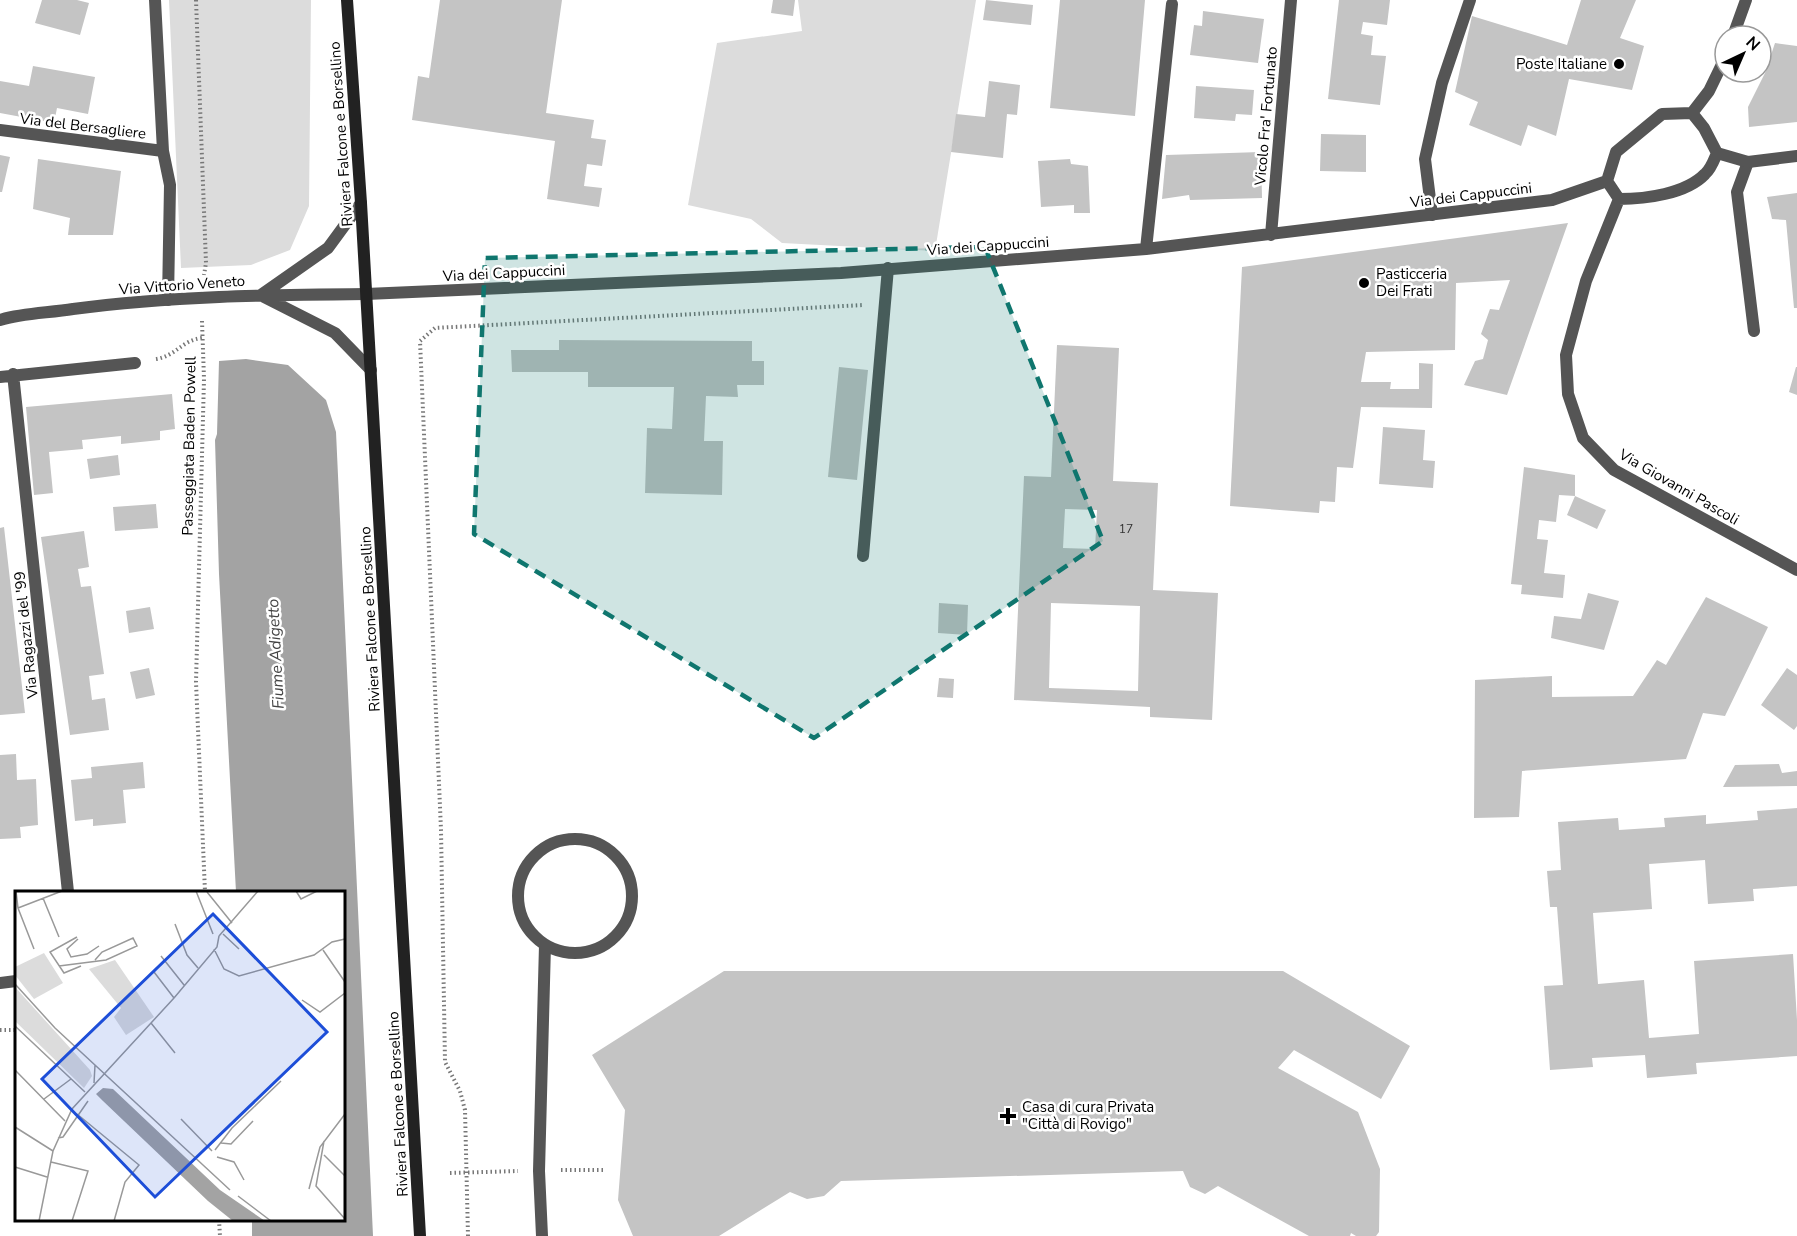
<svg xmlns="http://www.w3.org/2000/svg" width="1797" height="1236" viewBox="0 0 1797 1236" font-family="'Nunito Sans',sans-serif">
	<rect width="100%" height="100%" fill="#fff"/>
	<path fill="#dcdcdc" d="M169,0H311L309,206L290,250L251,265L181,268Z
		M798,0H976L935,251L782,243L751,219L688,205L717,43L802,31Z"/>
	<path fill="#a3a3a3" d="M246,359L288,365L326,400L336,432L373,1236H252V1220H344V892H236L219,574L215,440L217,434L219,361Z"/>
	<path fill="#c4c4c4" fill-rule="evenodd" d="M42,0H77L89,3L80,35L35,23Z
		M440,0H562L546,113L594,120L591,138L606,140L602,166L587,164L584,186L602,188L599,207L547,199L555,141L412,120L418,76L429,78Z
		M773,0H795L793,16L771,13Z
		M986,0L1033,5L1031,25L983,20Z
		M1060,0H1145L1135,116L1050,108Z
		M1339,0H1390L1387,25L1363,22L1361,34L1373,36L1371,55L1386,56L1380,105L1328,99Z
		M1581,0H1636L1620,38L1644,46L1632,90L1569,79L1556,136L1528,125L1521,146L1469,125L1478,102L1455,92L1472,16L1567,45Z
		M1203,11L1264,19L1258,63L1190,55L1194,25L1202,26Z
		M1775,43L1797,46V122L1749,127L1748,107L1765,73Z
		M33,66L95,77L88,114L57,108L54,123L0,113V81L29,86Z
		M989,81L1020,85L1017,115L1007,114L1003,158L951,152L956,114L985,117Z
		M1196,86L1254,90L1252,115L1236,114L1235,121L1194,118Z
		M1321,134L1366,135V172L1320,171Z
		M1261,152L1262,198L1190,200L1189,195L1162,199L1166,155Z
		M0,155L10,157L2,192H0Z
		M38,159L121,171L113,235H68L70,218L33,209Z
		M1070,159L1071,164L1088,166L1090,213H1074V205L1041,207L1038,161Z
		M1797,193V308H1794L1786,220L1772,219L1767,197Z
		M1568,223L1507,395L1464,385L1475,361L1483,359L1488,340L1481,334L1490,309L1499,310L1510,280L1456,283L1455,350L1366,352L1361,382H1391L1390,389H1419V363L1433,364L1432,408L1361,407L1353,468L1337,467L1335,502L1320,501L1319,513L1230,506L1242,267Z
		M559,340L752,341V361H764V385H737L738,397L706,396L704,441H723L722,495L645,493L647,428L672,429L674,387H588V372H512L511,350H559Z
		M1057,345L1119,348L1113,481L1158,483L1153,590L1218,593L1212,720L1150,717V707L1014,700L1024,476L1051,477ZM1065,509L1097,510L1095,549L1063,548ZM1051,603L1140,606L1138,691L1049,688Z
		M839,367L868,370L857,480L828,477Z
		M1796,367H1797V395L1789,392Z
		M172,394L175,429L160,431V440L121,444V436L82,440L83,449L49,452L53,493L34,495L26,407Z
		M1383,427L1425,430L1423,460L1435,461L1433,488L1379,484Z
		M118,455L120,475L90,479L87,459Z
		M1524,467L1575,475V496L1606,510L1597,529L1567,515L1575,496L1559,495L1556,522L1539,520L1537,539L1548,540L1544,573L1565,575L1563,598L1521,594L1522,585L1511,584Z
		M156,504L158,528L115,531L113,507Z
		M4,527L25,713L0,715V528Z
		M84,531L89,567L78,569L81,587L91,586L104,674L89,676L92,700L105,698L109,730L70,735L41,537Z
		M1588,593L1619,601L1604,650L1551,638L1554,616L1581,619Z
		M1706,597L1768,627L1725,716L1703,713L1686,759L1522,771L1519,817L1474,818L1475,680L1552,676V697L1633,696L1657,660L1666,665Z
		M939,603L968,605L967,635L938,633Z
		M150,607L154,629L129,633L126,611Z
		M149,668L155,695L136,699L130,672Z
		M1787,668L1797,675V726L1794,730L1761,705Z
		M939,678L954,679L953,698L937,697Z
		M16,754L17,780L36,779L38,825L20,827L21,838L0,839V755Z
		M143,762L145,788L123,790L126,823L93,826V819L75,821L71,780L92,778L91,767Z
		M1779,764L1782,773L1797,771V786L1723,787L1735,765Z
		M1797,808V886L1753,889L1754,901L1708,904L1705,860L1649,864L1652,909L1593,913L1598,984L1644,980L1649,1038L1699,1034L1694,961L1793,954L1797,1020V1056L1696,1063L1697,1074L1647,1078L1645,1055L1592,1058L1593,1067L1550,1070L1544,986L1563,985L1557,907H1550L1547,871L1561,870L1558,822L1618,818L1619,830L1665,827L1664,818L1706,815V824L1758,820L1757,811Z
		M724,971H1283L1410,1046L1381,1099L1294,1050L1278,1068L1358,1112L1380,1169L1379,1232L1376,1236H1356L1351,1233L1350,1236H1309L1218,1186L1205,1194L1190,1187L1183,1171L841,1181L824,1196L807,1199L790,1192L719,1236H633L618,1200L625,1110L592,1055Z"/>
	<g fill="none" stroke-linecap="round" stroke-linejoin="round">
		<path stroke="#777" stroke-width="4" stroke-dasharray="1.5 3" stroke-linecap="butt" d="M196,0L206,263L204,275
			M202,321L204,379L196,682L205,892
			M156,359C176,356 182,340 202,338
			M0,1030H16
			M561,1170H603
			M450,1173L518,1171
			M219,1220L220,1236
			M468,1236L465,1110L460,1091L445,1062L441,830L420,341L435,328L863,305"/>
		<path stroke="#555" stroke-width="12" d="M1748,162L1737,192L1754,331
			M1432,215L1425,159L1442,83L1470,0
			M863,556L888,268
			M518 896a57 57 0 1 1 114 0a57 57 0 1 1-114 0Z
			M542,1236L539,1171L545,945"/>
		<path stroke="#555" stroke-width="12" d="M155,0L163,151L170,185L168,300
			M1733,36L1746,0
			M1692,113L1704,128L1717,153C1714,160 1711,169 1705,174C1686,194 1645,199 1619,199L1607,181L1616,152L1662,114Z
			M1692,113L1709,91L1725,58
			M0,130L163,151
			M1717,153L1748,162L1797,156
			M1619,199L1586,281L1566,355L1568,394L1583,438L1614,470L1797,570
			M1271,235L1291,0
			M1146,249L1172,4
			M366,294L841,273L1146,249L1552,200L1607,181
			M13,374L68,892
			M0,377L135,363
			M0,983L16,981"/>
		<path stroke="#555" stroke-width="12" d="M261,295L328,248L361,203
			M264,297L335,333L371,370
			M0,320C22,313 49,313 73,309C170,296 268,295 366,294"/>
		<path stroke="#222" stroke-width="12" d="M347,0L361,203L420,1236"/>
	</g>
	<path fill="#0f766e" fill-opacity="0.2" stroke="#0f766e" stroke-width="4.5" stroke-dasharray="12 8" stroke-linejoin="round" d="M985,247L1103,541L814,738L474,534L485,258Z"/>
	<g fill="#000" stroke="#fff" stroke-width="2">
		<circle cx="1619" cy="64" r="6"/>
		<circle cx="1364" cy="283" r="6"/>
		<path d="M1005 1107h6v6h6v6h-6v6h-6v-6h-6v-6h6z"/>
	</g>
	<g text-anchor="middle" stroke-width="5" stroke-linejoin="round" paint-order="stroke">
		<g font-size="12" fill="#313131">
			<text x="1126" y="533">17</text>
		</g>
		<g font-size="15" fill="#000" stroke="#fff" text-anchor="start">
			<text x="1607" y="69" text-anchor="end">Poste Italiane</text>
			<text x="1376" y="279">Pasticceria<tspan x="1376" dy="17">Dei Frati</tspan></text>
			<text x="1022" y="1112">Casa di cura Privata<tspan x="1022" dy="17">"Città di Rovigo"</tspan></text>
		</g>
		<g font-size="15" fill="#000" stroke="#fff">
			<text transform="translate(1266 116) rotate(-85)" y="5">Vicolo Fra' Fortunato</text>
			<text transform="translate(83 126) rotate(7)" y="5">Via del Bersagliere</text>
			<text transform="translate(341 134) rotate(-94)" y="5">Riviera Falcone e Borsellino</text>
			<text transform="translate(1471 195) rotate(-7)" y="5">Via dei Cappuccini</text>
			<text transform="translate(988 246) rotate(-4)" y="5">Via dei Cappuccini</text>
			<text transform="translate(504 273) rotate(-3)" y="5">Via dei Cappuccini</text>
			<text transform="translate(182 285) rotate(-4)" y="5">Via Vittorio Veneto</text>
			<text transform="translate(189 446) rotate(-89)" y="5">Passeggiata Baden Powell</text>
			<text transform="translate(1679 487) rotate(30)" y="5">Via Giovanni Pascoli</text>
			<text transform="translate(370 619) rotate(-93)" y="5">Riviera Falcone e Borsellino</text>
			<text transform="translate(26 635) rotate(-96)" y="5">Via Ragazzi del '99</text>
			<text transform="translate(398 1104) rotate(-93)" y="5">Riviera Falcone e Borsellino</text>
		</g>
		<g font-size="16" font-style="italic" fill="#444" stroke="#fff">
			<text transform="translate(275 654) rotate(-93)" y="6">Fiume Adigetto</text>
		</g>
	</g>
	<g transform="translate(15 891)">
		<rect width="330" height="330" fill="#fff"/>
		<path d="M29,62L48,92L19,108L0,84V76ZM100,69L139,126L111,144L99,126L106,117L74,78ZM0,96L75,179L77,185L69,197L0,130Z" fill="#dcdcdc"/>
		<path d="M88,197L98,198L205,299L250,330H218L193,310L88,210L81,203Z" fill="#a3a3a3"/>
		<path fill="none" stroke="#999" stroke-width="1.5" d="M1,0L3,17L19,58M181,0L198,43M281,0L286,8L302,0M192,1L217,32M28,7L44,46M3,17L47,0M160,33L172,64L183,77M208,43L224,58M204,45L243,0M62,46L35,61L49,82L66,75M63,48L52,58L56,66L72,63L84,55M199,58L209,78L224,85L299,64L317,51L330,48M308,59L330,91M146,65L169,94M44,75L91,69L122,55L118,47L87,61L80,69M139,81L159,107M0,93L40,137L215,299M287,109L305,121L330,102M136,132L160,162M0,135L70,201M0,179L50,230M79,192L80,174M29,208L56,188M62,223L124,274L110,291L99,330M166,228L197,260M0,236L38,260M43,247L48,246L73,210M309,250L301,295L330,328M206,252L216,253L238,230M200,259L217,237L266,190M309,264L330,285M202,266L219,271L229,289M36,271L73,280L57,330M0,276L32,286M294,298L305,256L330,223M223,305L256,330M24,330L38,260L57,218L159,107L202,56L204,45"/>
		<path fill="#1d4ed8" fill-opacity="0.15" stroke="#1d4ed8" stroke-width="3" d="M198,23L312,141L140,306L27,188Z"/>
		<rect width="330" height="330" fill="none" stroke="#000" stroke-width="3"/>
	</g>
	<g transform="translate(1743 54) rotate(44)"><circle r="28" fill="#ffffff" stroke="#999999" stroke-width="1.5"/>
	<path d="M0-4.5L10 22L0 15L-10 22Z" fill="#000000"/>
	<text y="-9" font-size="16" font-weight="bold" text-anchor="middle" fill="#000000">N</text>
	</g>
</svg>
